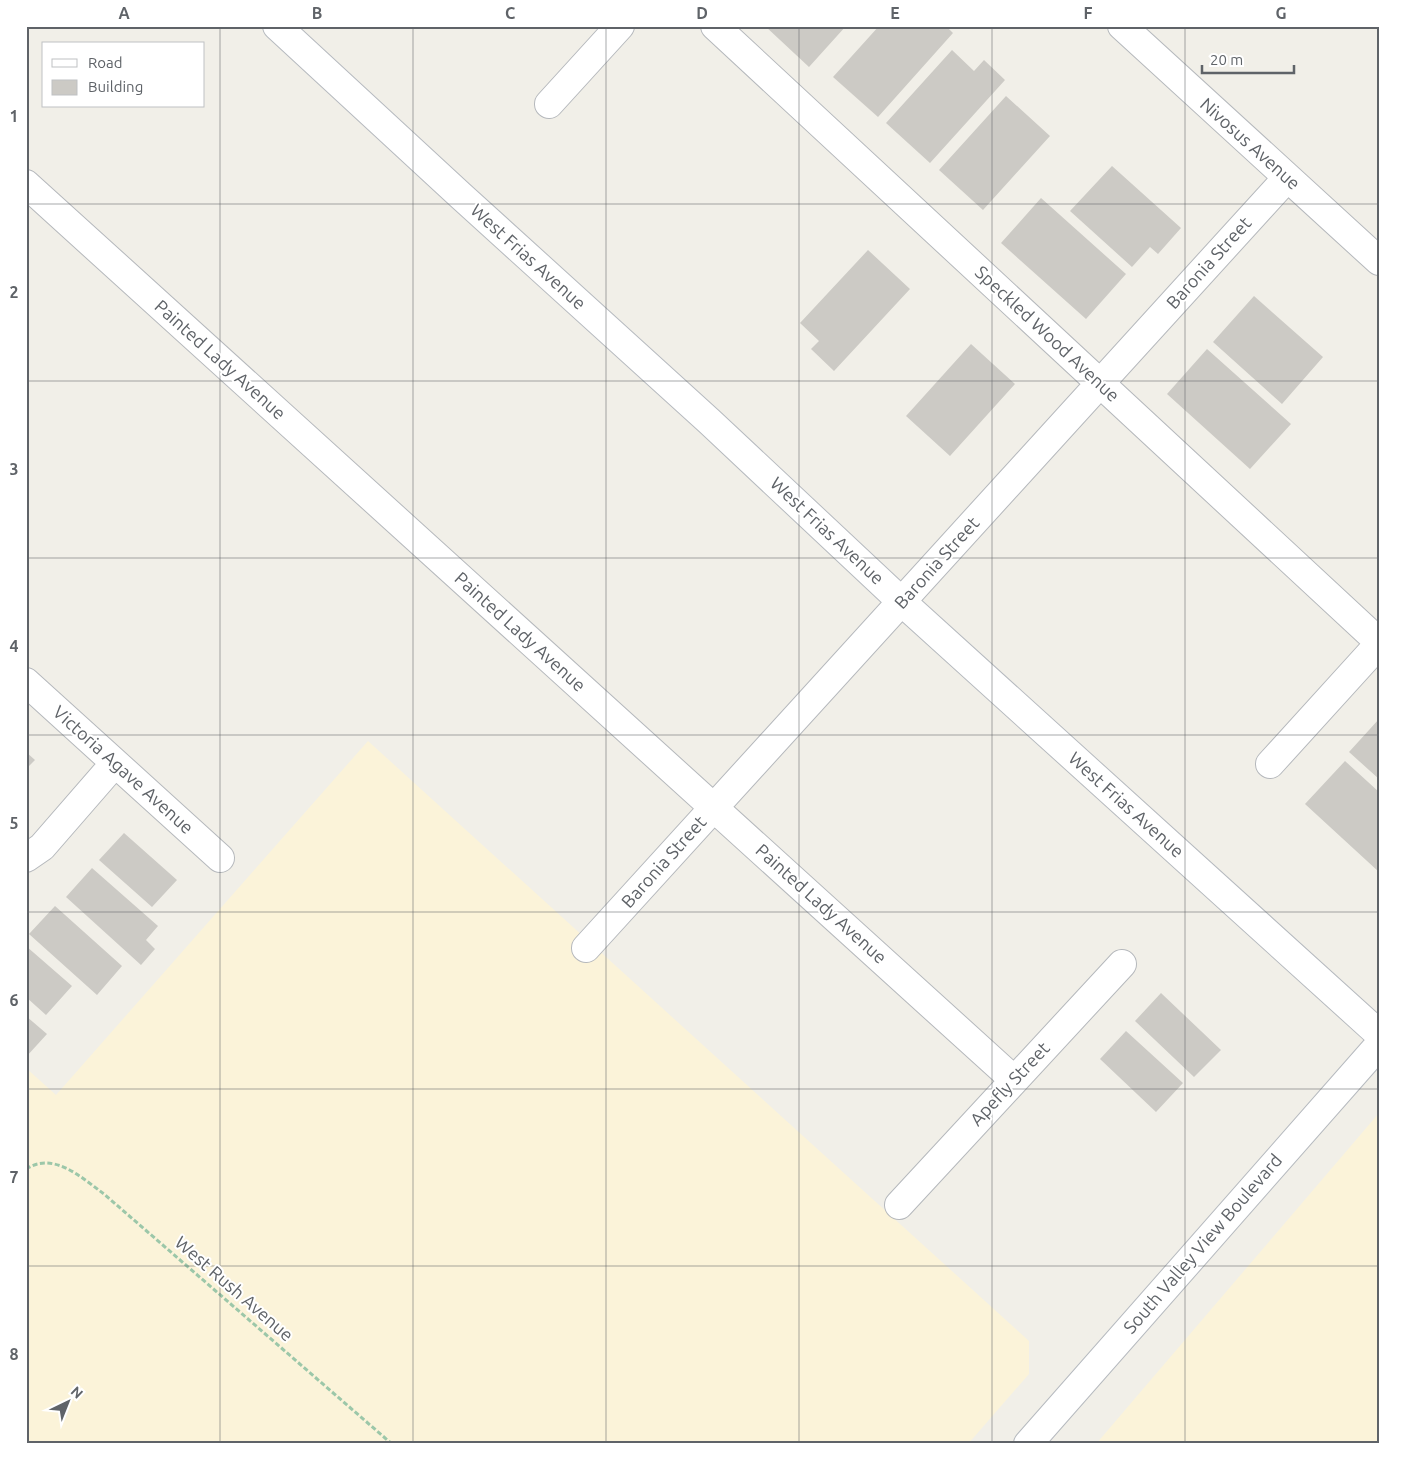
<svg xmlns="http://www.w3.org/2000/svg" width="1405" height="1470" viewBox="0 0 1405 1470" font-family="Ubuntu,sans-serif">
	<rect width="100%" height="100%" fill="#f1efe8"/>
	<path fill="#fbf3d9" d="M368,741L1029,1341V1374L968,1444H26V1068L56,1095Z
		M1379,1113V1444H1096Z"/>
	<path fill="#cccac5" d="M765,26H846L809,67Z
		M879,26H946L953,33L878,117L833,77Z
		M952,50L974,71L984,60L1005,80L930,163L886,123Z
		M1006,96L1050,136L983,210L939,170Z
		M1112,166L1181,228L1158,254L1150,247L1132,267L1070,211Z
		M1041,198L1126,274L1086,319L1001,243Z
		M868,250L910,289L834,371L811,349L819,341L800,323Z
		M1254,296L1323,357L1282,404L1213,342Z
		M971,344L1015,384L950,456L906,416Z
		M1207,349L1291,424L1250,469L1167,394Z
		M1379,719V779L1349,752Z
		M26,752L35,760L26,769Z
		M1345,761L1379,792V872L1305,804Z
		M124,833L177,880L152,907L99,860Z
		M92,868L158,926L146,940L155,949L141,965L66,897Z
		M55,906L122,966L97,995L29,934Z
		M26,946L72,986L46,1015L26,997Z
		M1161,993L1221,1050L1194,1077L1135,1021Z
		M26,1016L47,1034L26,1057Z
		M1126,1031L1183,1083L1156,1112L1100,1059Z"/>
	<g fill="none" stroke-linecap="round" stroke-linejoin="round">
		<g stroke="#b5b8bc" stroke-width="30">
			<path id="street" d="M715,26L1379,642
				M1122,26L1379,261
				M549,104L620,26
				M26,184L1014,1080
				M26,682L220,858
				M1270,764L1379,644
				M26,858L42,847L115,763
				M586,948L1287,178
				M899,1205L1122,964"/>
		</g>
		<g stroke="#b6babf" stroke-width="30">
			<path id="secondary" d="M277,26L460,195L709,421L902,602L1379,1034
				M1028,1444L1379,1045"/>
		</g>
		<path stroke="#9cc7a9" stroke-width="3" stroke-dasharray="5 2.5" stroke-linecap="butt" d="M26,1169C54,1151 82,1178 104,1194L392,1444"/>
		<use href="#street" stroke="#fff" stroke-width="28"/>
		<use href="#secondary" stroke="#fff" stroke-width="28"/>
	</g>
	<path fill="none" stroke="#5f6368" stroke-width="1" stroke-opacity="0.55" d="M220,26V1444M413,26V1444M606,26V1444M799,26V1444M992,26V1444M1185,26V1444M26,204H1379M26,381H1379M26,558H1379M26,735H1379M26,912H1379M26,1089H1379M26,1266H1379"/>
	<g text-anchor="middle" stroke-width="4" stroke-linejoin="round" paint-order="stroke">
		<g font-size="18" fill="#5f6368" stroke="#fff">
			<text transform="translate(1250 144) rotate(42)" y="6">Nivosus Avenue</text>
			<text transform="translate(528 257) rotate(42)" y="6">West Frias Avenue</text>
			<text transform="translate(1209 263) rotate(-48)" y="6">Baronia Street</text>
			<text transform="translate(1047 334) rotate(43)" y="6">Speckled Wood Avenue</text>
			<text transform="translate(220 360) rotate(42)" y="6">Painted Lady Avenue</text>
			<text transform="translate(827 531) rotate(43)" y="6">West Frias Avenue</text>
			<text transform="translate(937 563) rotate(-48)" y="6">Baronia Street</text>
			<text transform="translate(520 632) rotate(42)" y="6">Painted Lady Avenue</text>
			<text transform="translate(123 770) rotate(42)" y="6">Victoria Agave Avenue</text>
			<text transform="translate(1126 805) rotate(42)" y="6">West Frias Avenue</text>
			<text transform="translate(664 862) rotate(-48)" y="6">Baronia Street</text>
			<text transform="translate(821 904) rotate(42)" y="6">Painted Lady Avenue</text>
			<text transform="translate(1010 1084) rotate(-47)" y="6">Apefly Street</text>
			<text transform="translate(1203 1244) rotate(-49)" y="6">South Valley View Boulevard</text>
			<text transform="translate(234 1289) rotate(41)" y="6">West Rush Avenue</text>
		</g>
	</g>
	<rect width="1405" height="1470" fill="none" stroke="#ffffff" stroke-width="55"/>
	<rect x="42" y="42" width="162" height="65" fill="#ffffff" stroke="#bfc1c3"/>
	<rect x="52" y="59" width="25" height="8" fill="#ffffff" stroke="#bfc1c3"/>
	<text x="88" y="68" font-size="15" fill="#5f6368">Road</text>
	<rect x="52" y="80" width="25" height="15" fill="#cccac5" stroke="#bfc1c3"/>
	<text x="88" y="92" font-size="15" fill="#5f6368">Building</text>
	<g transform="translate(68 1402) rotate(43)" stroke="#ffffff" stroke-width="4" paint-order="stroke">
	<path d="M0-4L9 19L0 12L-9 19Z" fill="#5f6368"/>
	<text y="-8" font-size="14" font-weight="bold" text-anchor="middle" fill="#5f6368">N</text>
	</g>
	<path d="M1202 65v8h92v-8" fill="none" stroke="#5f6368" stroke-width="2.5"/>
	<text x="1210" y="65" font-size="15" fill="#5f6368" stroke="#ffffff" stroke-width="4" paint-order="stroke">20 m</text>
	<rect x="28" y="28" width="1350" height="1414" fill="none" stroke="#5f6368" stroke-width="2"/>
	<g font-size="16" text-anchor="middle" font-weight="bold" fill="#5f6368">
		<text x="124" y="19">A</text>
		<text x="317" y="19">B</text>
		<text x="510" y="19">C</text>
		<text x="702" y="19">D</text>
		<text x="895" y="19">E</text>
		<text x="1088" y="19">F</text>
		<text x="1281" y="19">G</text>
		<text x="14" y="122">1</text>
		<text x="14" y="298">2</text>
		<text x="14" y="475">3</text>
		<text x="14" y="652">4</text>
		<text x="14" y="829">5</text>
		<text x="14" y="1006">6</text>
		<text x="14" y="1183">7</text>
		<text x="14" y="1360">8</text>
	</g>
</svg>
